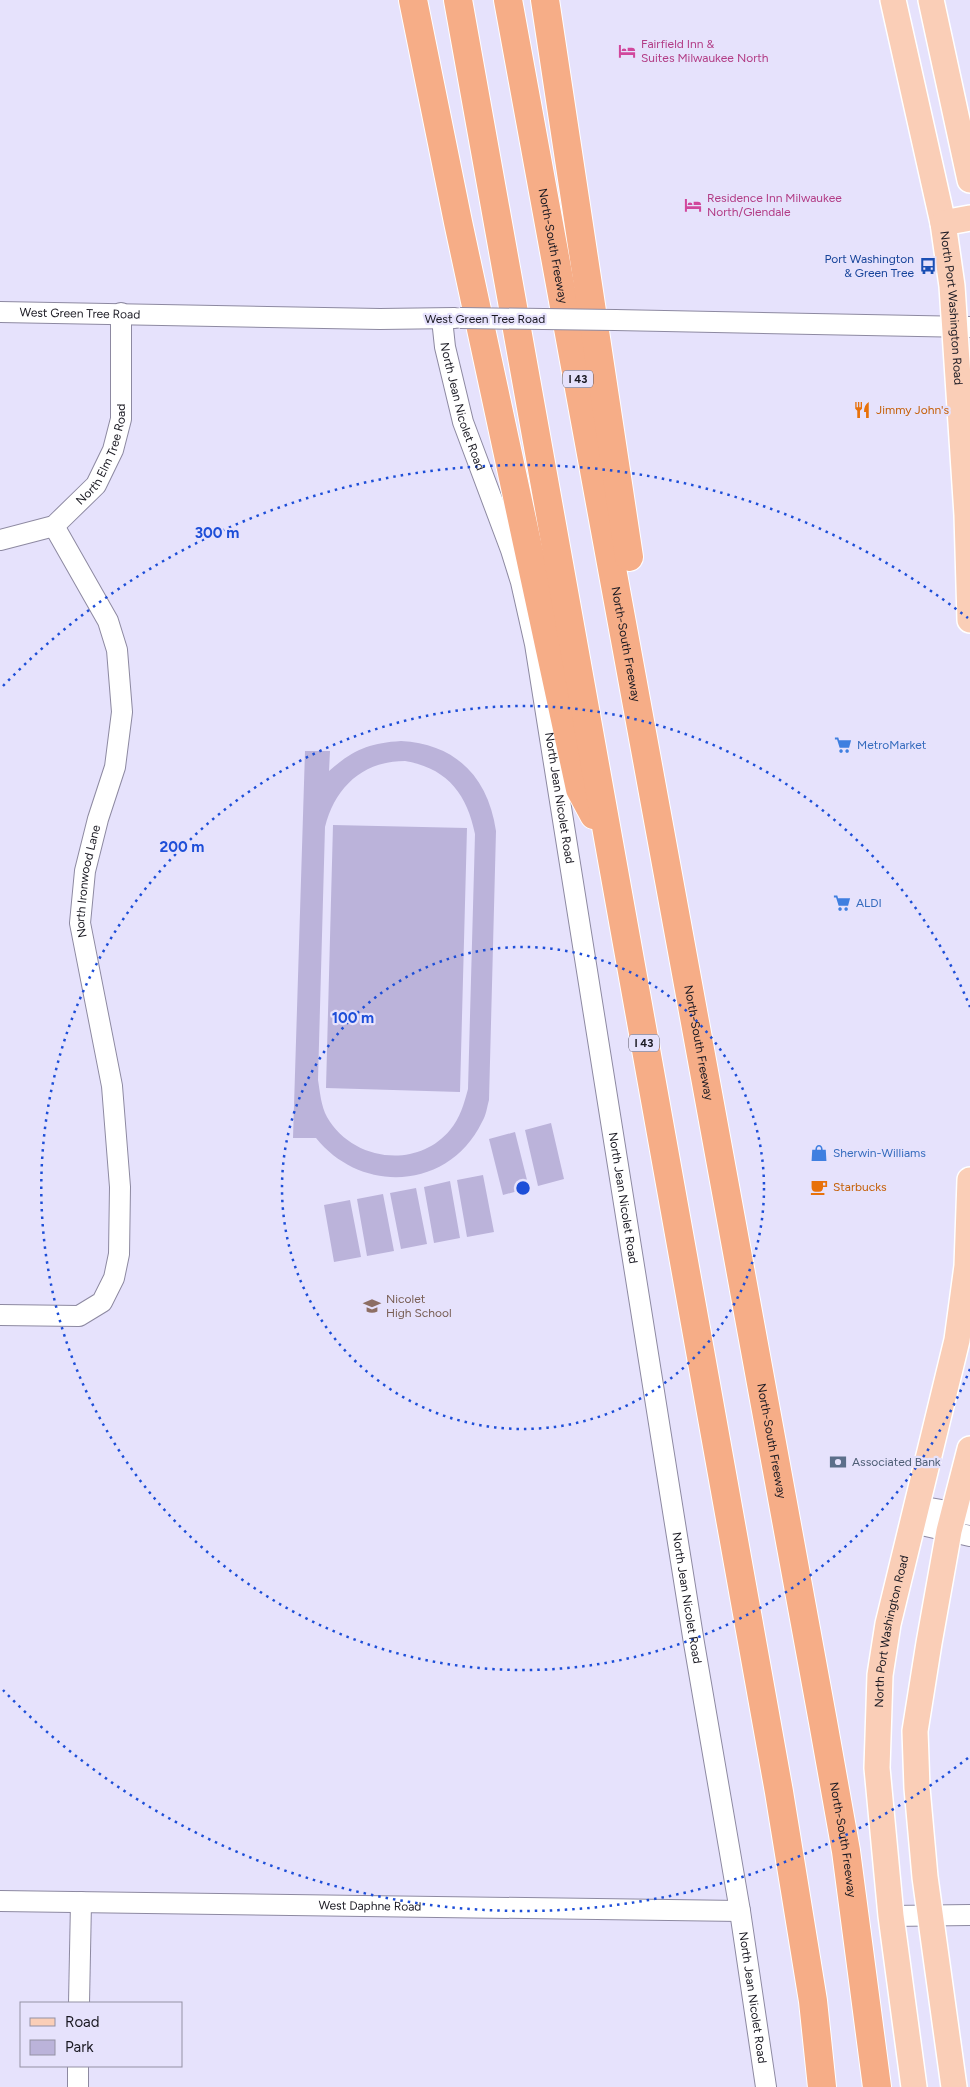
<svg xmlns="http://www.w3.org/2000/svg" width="970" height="2087" viewBox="0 0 970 2087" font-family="Figtree,sans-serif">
	<rect width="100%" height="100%" fill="#e6e2fc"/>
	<path fill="#bbb3da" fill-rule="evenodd" d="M401,741C456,744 488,777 496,831L489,1100C487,1107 486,1116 482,1122C449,1190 362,1195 316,1138H293L305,751H330L329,771C353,750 369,743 401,741ZM405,761C447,768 467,794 475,834L468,1089C464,1104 460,1118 450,1130C417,1170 352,1161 327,1117C321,1106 320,1092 318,1080L325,827C335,787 363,761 405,761Z
		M333,825L467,828L460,1092L326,1088Z
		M551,1123L564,1179L538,1186L525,1130Z
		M515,1132L529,1188L503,1195L489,1139Z
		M483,1175L494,1232L467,1237L457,1180Z
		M450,1181L460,1238L434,1243L424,1187Z
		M416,1188L427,1244L401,1249L390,1193Z
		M383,1194L394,1251L367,1256L357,1199Z
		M350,1200L361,1257L334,1262L324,1205Z"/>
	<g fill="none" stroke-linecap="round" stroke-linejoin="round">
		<g stroke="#8d89a1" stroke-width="22">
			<g id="minor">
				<path id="s1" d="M0,312L380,319L455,318"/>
				<path id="s2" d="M442,319L445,347L463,422L511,550L521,582L535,644L694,1643L740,1911L766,2087"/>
				<path d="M615,320L970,327"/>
				<path id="s3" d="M0,540L54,526L96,485L113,450L121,419V313"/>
				<path id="s4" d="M0,1315L79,1316L102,1302L114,1278L119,1254L120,1187L112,1086L80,923L85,871L98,819L115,767L122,712L117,650L108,621L54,526"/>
				<path d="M918,1506L970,1515"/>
				<path d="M913,1523L970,1536"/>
				<path id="s5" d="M0,1901L740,1911"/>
				<path d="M891,1916L970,1915"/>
				<path d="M79,2003L81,1902"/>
				<path d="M78,2087V2066"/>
			</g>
		</g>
		<g stroke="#fff" stroke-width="28">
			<g id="major">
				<path id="s6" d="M893,0L943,223L952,286L967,515L970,620"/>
				<path d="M931,0L970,180"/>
				<path d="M943,223L970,218"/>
				<path id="s7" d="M914,2087L891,1916L877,1768L880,1675L888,1624L957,1340L967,1266L970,1180"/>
				<path d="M954,2087L925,1877L917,1788L915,1731L929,1643L949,1531L970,1449"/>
			</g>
		</g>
		<g stroke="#fff" stroke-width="30">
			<g id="highway">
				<path d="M413,0L458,222L580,789L594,815"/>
				<path d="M458,0L779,1792L813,2001L822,2087"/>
				<path id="s8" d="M508,0L823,1722L846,1851L877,2087"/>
				<path d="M545,0L629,557"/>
			</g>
		</g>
		<use href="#minor" stroke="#fff" stroke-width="20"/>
		<use href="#major" stroke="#faceb7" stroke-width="25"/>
		<use href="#highway" stroke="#f6ad87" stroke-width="28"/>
		<g stroke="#8d89a1" stroke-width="22" stroke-linecap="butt">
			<path id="minor-bridge" d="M460,318L615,320"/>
		</g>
		<use href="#minor-bridge" stroke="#fff" stroke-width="20"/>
	</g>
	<g fill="none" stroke="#1d4ed8" stroke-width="2.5" stroke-dasharray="2.5 5">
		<circle cx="523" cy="1188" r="241"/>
		<path d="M970 1369A482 482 0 1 1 970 1007"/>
		<path d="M968 1758A723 723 0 0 1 3 1690M3 686A723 723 0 0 1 968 618"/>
	</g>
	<defs>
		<g id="hotel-bare" transform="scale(1.35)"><path d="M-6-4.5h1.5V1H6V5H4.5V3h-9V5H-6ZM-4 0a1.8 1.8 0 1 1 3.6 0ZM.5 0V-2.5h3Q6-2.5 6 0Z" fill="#d1479c" stroke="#e6e2fc" stroke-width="2.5" paint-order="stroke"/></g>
		<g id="bus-bare" transform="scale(1.35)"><path d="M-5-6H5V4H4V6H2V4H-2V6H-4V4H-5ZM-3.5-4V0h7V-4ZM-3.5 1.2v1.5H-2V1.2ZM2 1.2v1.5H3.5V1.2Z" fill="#1a4fb4" stroke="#e6e2fc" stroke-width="2.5" paint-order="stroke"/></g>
		<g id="restaurant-bare" transform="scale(1.35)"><path d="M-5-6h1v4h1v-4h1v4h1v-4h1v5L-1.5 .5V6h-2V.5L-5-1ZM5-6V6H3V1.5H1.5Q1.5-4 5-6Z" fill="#e8710a" stroke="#e6e2fc" stroke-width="2.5" paint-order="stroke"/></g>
		<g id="supermarket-bare" transform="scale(1.35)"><path d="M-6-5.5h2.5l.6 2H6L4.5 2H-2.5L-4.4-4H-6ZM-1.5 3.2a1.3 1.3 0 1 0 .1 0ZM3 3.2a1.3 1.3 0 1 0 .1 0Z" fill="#3f7fe0" stroke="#e6e2fc" stroke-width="2.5" paint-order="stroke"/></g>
		<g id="shop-bare" transform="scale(1.35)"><path d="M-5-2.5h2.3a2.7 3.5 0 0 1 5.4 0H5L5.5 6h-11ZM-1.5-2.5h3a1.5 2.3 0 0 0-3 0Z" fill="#3f7fe0" stroke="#e6e2fc" stroke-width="2.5" paint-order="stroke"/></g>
		<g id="cafe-bare" transform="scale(1.35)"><path d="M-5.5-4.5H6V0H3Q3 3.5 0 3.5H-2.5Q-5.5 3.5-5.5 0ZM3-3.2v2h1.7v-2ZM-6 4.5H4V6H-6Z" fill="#e8710a" stroke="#e6e2fc" stroke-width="2.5" paint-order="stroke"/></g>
		<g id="school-bare" transform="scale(1.35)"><path d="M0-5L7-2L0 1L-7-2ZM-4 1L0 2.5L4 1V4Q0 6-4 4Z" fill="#8d6e63" stroke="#e6e2fc" stroke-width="2.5" paint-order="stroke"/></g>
		<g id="bank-bare" transform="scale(1.35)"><path d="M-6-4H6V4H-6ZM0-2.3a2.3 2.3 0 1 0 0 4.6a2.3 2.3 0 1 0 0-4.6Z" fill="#5c6f8a" stroke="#e6e2fc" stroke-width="2.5" paint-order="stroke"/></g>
	</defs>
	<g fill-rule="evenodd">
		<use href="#hotel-bare" x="627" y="51"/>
		<use href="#hotel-bare" x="693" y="205"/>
		<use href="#bus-bare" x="928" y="266"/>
		<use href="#restaurant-bare" x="862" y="410"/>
		<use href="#supermarket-bare" x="843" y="745"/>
		<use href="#supermarket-bare" x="842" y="903"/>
		<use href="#shop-bare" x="819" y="1153"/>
		<use href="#cafe-bare" x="819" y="1187"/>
		<use href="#school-bare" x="372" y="1306"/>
		<use href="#bank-bare" x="838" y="1462"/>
	</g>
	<g text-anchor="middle" stroke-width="4.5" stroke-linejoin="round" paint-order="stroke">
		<g fill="#e6e2fc" stroke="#565563" stroke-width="1">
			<rect x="563" y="370.5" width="30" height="17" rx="4"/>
			<rect x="629" y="1034.5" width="30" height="17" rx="4"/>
		</g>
		<g font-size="11" font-weight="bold" fill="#191821">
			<text x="578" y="383">I 43</text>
			<text x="644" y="1047">I 43</text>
		</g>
		<g font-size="12" fill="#b23c85" stroke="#e6e2fc" text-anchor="start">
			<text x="641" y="48">Fairfield Inn &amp;<tspan x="641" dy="14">Suites Milwaukee North</tspan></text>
			<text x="707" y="202">Residence Inn Milwaukee<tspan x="707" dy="14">North/Glendale</tspan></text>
		</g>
		<g font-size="12" fill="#191821" stroke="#e6e2fc">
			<text dy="4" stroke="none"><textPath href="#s8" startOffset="250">North-South Freeway</textPath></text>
			<text dy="4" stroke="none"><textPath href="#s6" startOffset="314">North Port Washington Road</textPath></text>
			<text dy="4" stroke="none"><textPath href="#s1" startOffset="80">West Green Tree Road</textPath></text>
			<text x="485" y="323">West Green Tree Road</text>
			<text dy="4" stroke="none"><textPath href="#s2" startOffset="90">North Jean Nicolet Road</textPath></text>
			<text dy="4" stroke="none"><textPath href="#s3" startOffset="145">North Elm Tree Road</textPath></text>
			<text dy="4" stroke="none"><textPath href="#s8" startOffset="655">North-South Freeway</textPath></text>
			<text dy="4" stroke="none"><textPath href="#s2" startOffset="495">North Jean Nicolet Road</textPath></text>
			<text dy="4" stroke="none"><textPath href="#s4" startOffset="534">North Ironwood Lane</textPath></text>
			<text dy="4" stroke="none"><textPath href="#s8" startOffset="1060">North-South Freeway</textPath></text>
			<text dy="4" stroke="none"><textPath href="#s2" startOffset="900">North Jean Nicolet Road</textPath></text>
			<text dy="4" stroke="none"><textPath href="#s8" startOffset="1465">North-South Freeway</textPath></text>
			<text dy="4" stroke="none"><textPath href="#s2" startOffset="1305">North Jean Nicolet Road</textPath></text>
			<text dy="4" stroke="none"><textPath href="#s7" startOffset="459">North Port Washington Road</textPath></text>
			<text dy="4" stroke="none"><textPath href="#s8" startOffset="1870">North-South Freeway</textPath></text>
			<text dy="4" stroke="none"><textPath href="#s5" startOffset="370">West Daphne Road</textPath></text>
			<text dy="4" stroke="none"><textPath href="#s2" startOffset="1710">North Jean Nicolet Road</textPath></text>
		</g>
		<g font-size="12" fill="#164399" stroke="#e6e2fc" text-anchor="end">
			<text x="914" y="263">Port Washington<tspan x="914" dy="14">&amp; Green Tree</tspan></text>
		</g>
		<g font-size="12" fill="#c56008" stroke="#e6e2fc" text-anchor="start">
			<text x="876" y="414">Jimmy John's</text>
			<text x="833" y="1191">Starbucks</text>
		</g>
		<g font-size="12" fill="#366cbe" stroke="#e6e2fc" text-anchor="start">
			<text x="857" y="749">MetroMarket</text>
			<text x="856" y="907">ALDI</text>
			<text x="833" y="1157">Sherwin-Williams</text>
		</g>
		<g font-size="12" fill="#785e54" stroke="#e6e2fc" text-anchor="start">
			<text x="386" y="1303">Nicolet<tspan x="386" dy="14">High School</tspan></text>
		</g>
		<g font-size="12" fill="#4e5e75" stroke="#e6e2fc" text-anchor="start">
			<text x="852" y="1466">Associated Bank</text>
		</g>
	</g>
	<circle cx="523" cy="1188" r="8" fill="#1d4ed8" stroke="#e6e2fc" stroke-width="2.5"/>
	<g font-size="15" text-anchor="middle" font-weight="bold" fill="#1d4ed8" stroke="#e6e2fc" stroke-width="4.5" stroke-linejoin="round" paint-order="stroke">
		<text x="217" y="538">300 m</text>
		<text x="182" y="852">200 m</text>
		<text x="353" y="1023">100 m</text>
	</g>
	<rect x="20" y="2002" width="162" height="65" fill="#e6e2fc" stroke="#9491a4"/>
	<rect x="30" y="2018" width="25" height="8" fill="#faceb7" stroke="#9491a4"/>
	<text x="65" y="2027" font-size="15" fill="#191821">Road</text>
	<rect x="30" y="2040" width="25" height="15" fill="#bbb3da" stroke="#9491a4"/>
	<text x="65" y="2052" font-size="15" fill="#191821">Park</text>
</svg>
